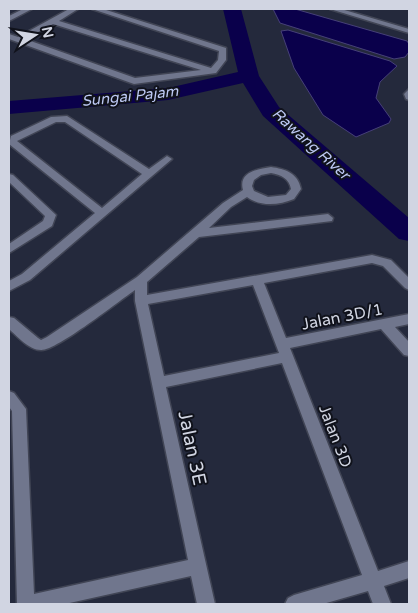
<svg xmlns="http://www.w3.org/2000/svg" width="418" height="613" viewBox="0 0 418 613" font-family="'Varela Round',sans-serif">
	<rect width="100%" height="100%" fill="#24293c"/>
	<path fill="#0a004b" stroke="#464078" d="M273,9H295L407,41L409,44V52L405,57L394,59L280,23Z
		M288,30L390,61L397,66L380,82L376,98L391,119L389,123L356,137L323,115L294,68L281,31Z"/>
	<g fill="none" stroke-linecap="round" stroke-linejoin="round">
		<path fill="#0a004b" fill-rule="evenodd" d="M223,9H241L259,76L279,107L409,218V241L399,239L263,116L243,83L168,100L9,114V101L168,88L238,72Z"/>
		<g stroke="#414555" stroke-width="3">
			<path id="minor" d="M23,9H32L9,21V16Z
				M69,9H78L59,21L211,68L218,60L219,51L92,9H103L226,48V60L216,73L134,84L9,39V34L18,37ZM53,24L201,70L135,78L25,39Z
				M330,9H341L409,29V33Z
				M409,89V100L406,99L404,94Z
				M67,116L149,169L167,156L172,159L30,280L9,291V281L22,274L95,213L9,144L11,136L51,117ZM56,122H65L142,174L102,208L17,141Z
				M271,167C285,169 298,173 301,189L294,199C279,205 261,207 247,197L231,207L209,228L328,214L333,218L332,221L199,237L147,282V295L372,255L391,260L409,278V290L405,288L383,266L372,263L264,283L286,338L409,314V324L395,327L409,342V356L404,355L381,329L290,348L378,571L409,561V578L384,586L391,604H373L368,591L323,604H285L288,598L294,595L362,575L282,363L166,387L215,604H197L191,576L65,604H17L12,411L9,407V391L14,393L26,409L34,594L188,560L135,301V290C119,301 56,351 41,350C29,350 17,336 9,329V317L14,318L38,338L41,340L47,337L137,277L223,203L243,190C238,172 258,169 271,167ZM271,173C281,175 289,178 291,189L286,195L268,197L254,191L252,186L254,180L261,175ZM253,285L279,353L164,376L148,304Z
				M9,174L13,175L56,215L52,226L9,253V244L43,221L45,216L9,182Z"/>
		</g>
		<use href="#minor" fill="#70768d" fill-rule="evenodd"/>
	</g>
	<g text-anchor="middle" stroke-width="4" stroke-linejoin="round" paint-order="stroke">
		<g font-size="15" font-style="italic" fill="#bdc9f4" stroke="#10121b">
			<text transform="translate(130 96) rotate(-6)" y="5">Sungai Pajam</text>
			<text transform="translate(311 144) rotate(42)" y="5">Rawang River</text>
		</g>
		<g font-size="16" fill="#d1d5e2" stroke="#10121b">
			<text transform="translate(342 316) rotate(-11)" y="6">Jalan 3D/1</text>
			<text transform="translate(336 436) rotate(69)" y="6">Jalan 3D</text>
		</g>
		<g font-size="19" fill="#d1d5e2" stroke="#10121b">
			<text transform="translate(193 448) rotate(78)" y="7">Jalan 3E</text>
		</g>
	</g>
	<rect width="418" height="613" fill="none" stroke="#d1d5e2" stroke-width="20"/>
	<g transform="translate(35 35) rotate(78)" stroke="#10121b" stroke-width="4" paint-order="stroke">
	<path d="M0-4L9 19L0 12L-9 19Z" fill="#d1d5e2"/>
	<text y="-8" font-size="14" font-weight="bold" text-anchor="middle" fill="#d1d5e2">N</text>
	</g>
</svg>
